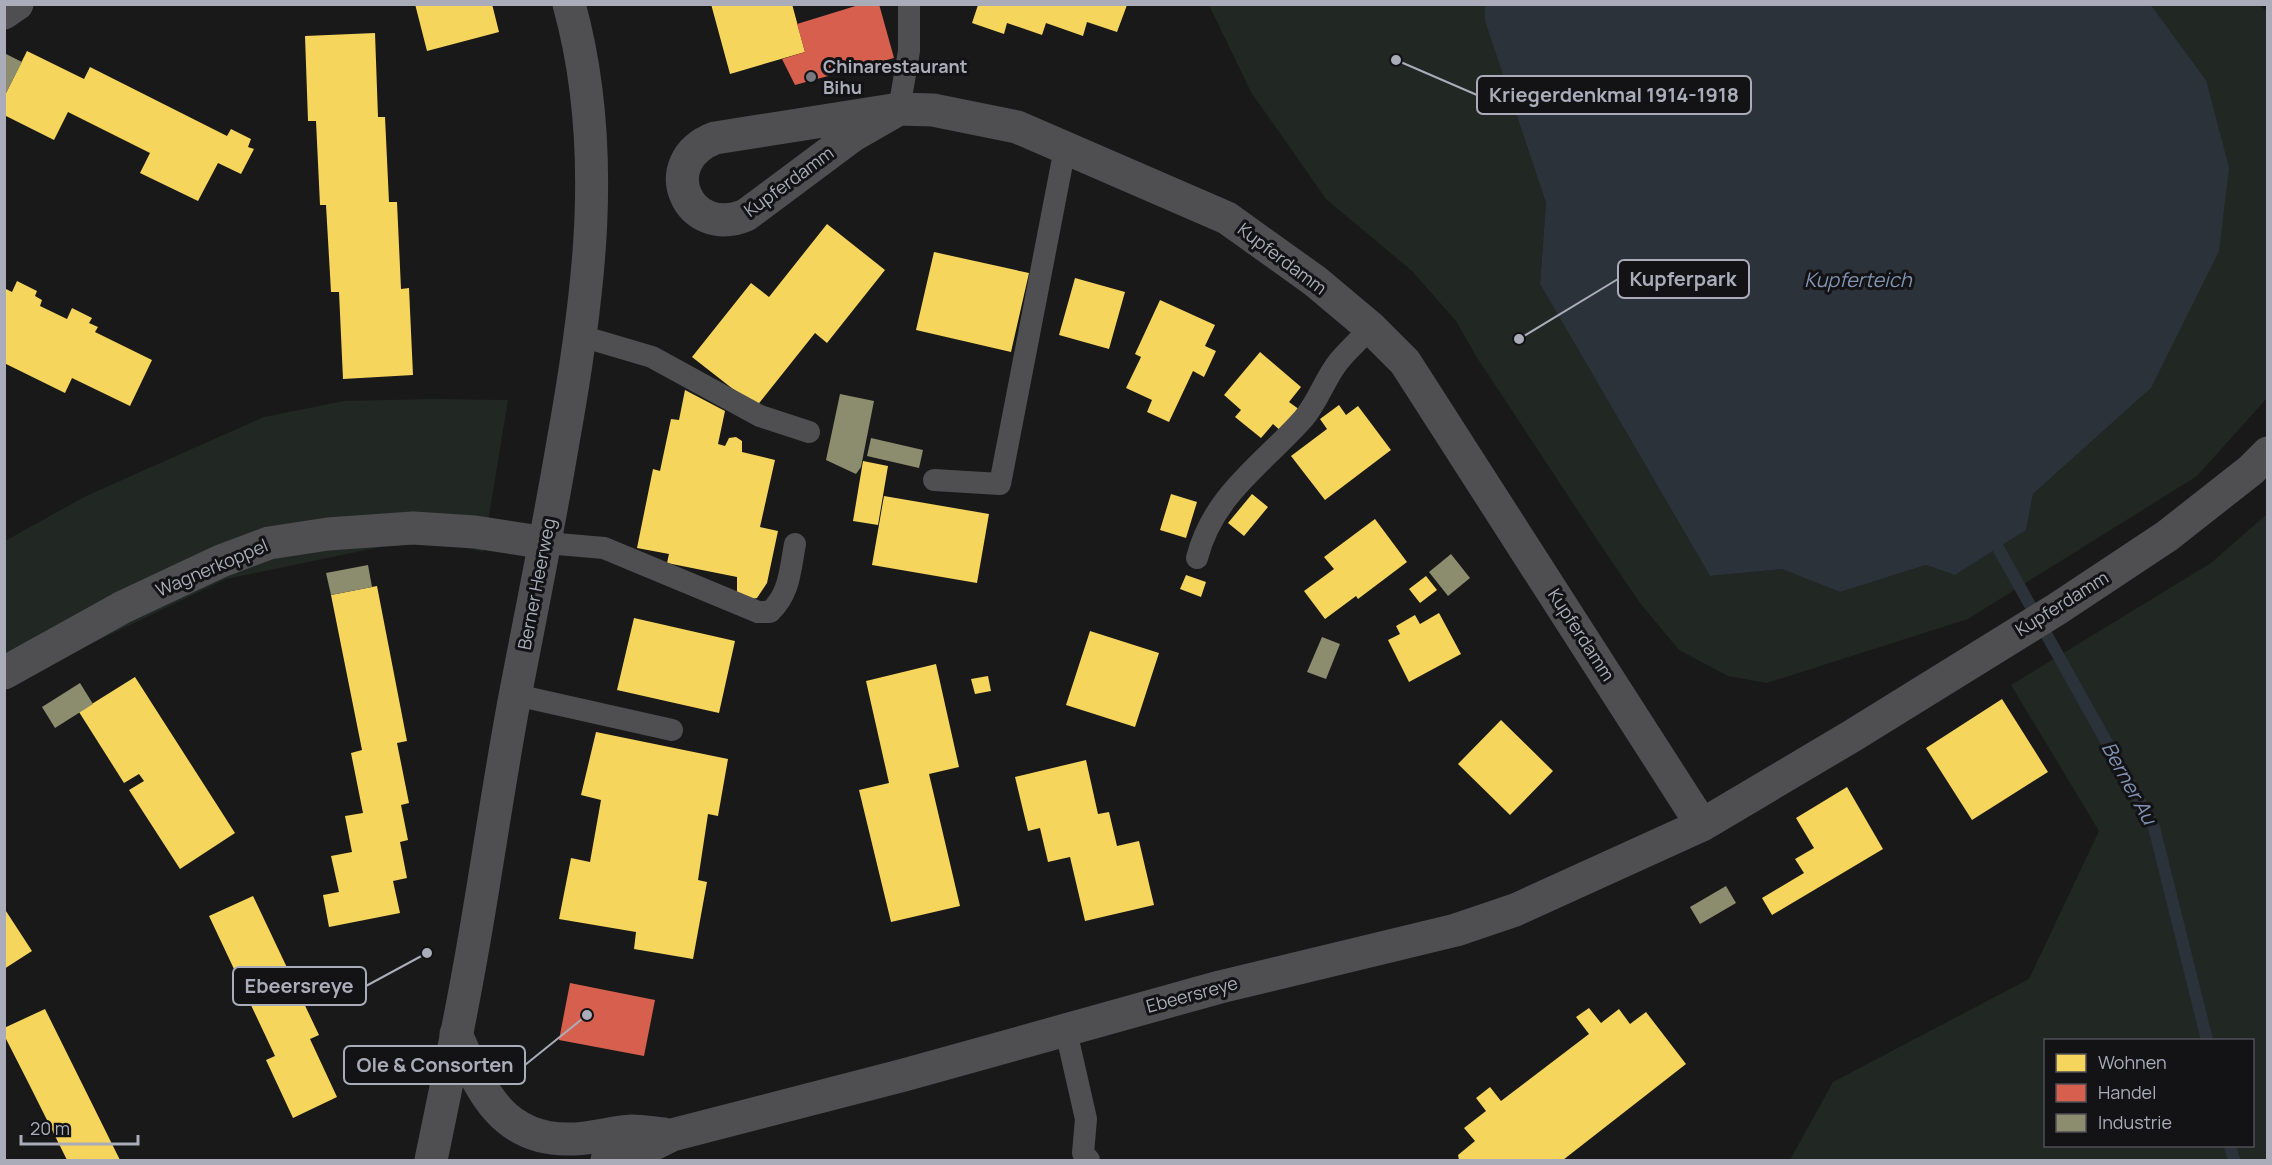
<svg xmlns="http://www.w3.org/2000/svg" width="2272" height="1165" viewBox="0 0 2272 1165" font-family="Manrope,sans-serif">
	<rect width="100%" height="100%" fill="#191919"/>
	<path fill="#212823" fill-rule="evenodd" d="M1209,5H1485V21L1546,203L1540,284L1710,576L1783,569L1840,592L1926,565L1955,575L2026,530L2033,494L2151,388L2206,80L2151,5H2258L2268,12L2267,398L2197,476L1968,619L1767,683L1728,676L1679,650L1640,603L1600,544L1476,356L1456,321L1412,271L1326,199L1251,92Z
		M431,399L508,400L483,552L428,537L226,579L5,685V541L86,496L264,417L344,401Z
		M2267,514V1160H1790L1833,1082L2029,979L2099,831L2011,685L2211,563ZM2046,1040H2252V1146H2046Z"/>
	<path fill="#2c323a" d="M1485,4L2151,5L2206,80L2229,168L2219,251L2151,388L2033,494L2026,530L1955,575L1926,565L1840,592L1782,569L1710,576L1540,284L1546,203L1485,21Z"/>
	<path fill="#f6d55c" d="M415,4H492L499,32L427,51Z
		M711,4H792L805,52L730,74Z
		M978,5H1127L1117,32L1087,22L1083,36L1046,23L1042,35L1007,23L1004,34L972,23Z
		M375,33L378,117H385L389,202H397L401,289L409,288L413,375L343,379L339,292H331L326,205H320L316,121H308L305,36Z
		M27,51L84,79L90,67L227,136L231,129L251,139L248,147L254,149L241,174L218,163L198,201L140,173L150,153L68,112L54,140L4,115V97Z
		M827,224L885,270L827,343L815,333L756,407L692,357L751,283L769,297Z
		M934,252L1029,273L1011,352L916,330Z
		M1075,278L1125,292L1109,349L1059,335Z
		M17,281L37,291L35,296L42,300L40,306L67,319L72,308L92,318L89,323L98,327L95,332L152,360L130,406L72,378L65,393L4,363V288L12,292Z
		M1160,300L1215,325L1205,346L1216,351L1204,377L1193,371L1169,422L1147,412L1152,400L1126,388L1141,357L1135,354Z
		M1260,352L1301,387L1289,402L1300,410L1282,432L1273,424L1261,438L1235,417L1241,410L1224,395Z
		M685,390L725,411L718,444L725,446L729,438L736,437L742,441V452L775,460L760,527L778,531L767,583L757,598L746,600L737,593V577L667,563L669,554L637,548L653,469L660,471L671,419L679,420Z
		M1339,405L1346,415L1358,406L1391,450L1325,500L1291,456L1327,429L1320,419Z
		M863,461L888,466L878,525L853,521Z
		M1171,494L1197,502L1186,538L1160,530Z
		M1252,494L1268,507L1244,536L1228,523Z
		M884,496L989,514L977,583L872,565Z
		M1375,519L1407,562L1358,599L1356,596L1325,619L1304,591L1334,569L1324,557Z
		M1186,575L1206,582L1201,597L1180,589Z
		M1426,576L1437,590L1420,603L1409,589Z
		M377,586L407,741L397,743L409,803L401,805L408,840L400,842L407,878L393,881L400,913L329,927L323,895L339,892L331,856L352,852L345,816L363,813L351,753L362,750L331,595Z
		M1439,613L1461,654L1409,682L1388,640L1400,634L1396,626L1415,615L1420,624Z
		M634,618L735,641L719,713L617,690Z
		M1090,631L1159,653L1135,727L1066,705Z
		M936,664L959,767L929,774L960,906L891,922L859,790L889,783L866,681Z
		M988,676L991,691L975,694L971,679Z
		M135,677L235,833L180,869L129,790L144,781L139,774L124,783L79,712Z
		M2002,699L2048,772L1972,820L1926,748Z
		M1501,720L1553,771L1510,815L1458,764Z
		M596,732L728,759L718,816L708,814L698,880L707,882L693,959L634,949L636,932L559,919L571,858L590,862L601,800L581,795Z
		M1086,760L1098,814L1109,812L1117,846L1139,841L1154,905L1085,921L1070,857L1048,862L1040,828L1028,831L1015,777Z
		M1847,787L1883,849L1772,915L1762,898L1804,873L1795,859L1814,848L1796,818Z
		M253,896L319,1035L310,1039L337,1097L293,1118L266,1060L275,1056L209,916Z
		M4,908L32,951L4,969Z
		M1589,1008L1601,1023L1619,1009L1630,1024L1646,1012L1686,1064L1563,1160H1459L1458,1155L1475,1141L1464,1128L1486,1111L1476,1098L1490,1087L1501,1101L1589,1034L1576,1017Z
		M45,1009L114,1148L120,1160H67L30,1086L4,1035V1028Z"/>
	<path fill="#d6604d" d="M862,4H879L894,58L795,85L782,59L805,52L797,24Z
		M570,983L655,1000L644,1056L559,1040Z"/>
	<path fill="#8c8c6e" d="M4,53L22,62L4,97Z
		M840,394L874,401L861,467L856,474L826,460Z
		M871,438L923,450L919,468L867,456Z
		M1451,554L1470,578L1448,596L1429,572Z
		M368,565L372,587L331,595L326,573Z
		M1322,637L1340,644L1326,679L1307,672Z
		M80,683L93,704L55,728L42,707Z
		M1726,886L1736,903L1700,924L1690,907Z"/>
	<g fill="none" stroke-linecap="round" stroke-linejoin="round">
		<path stroke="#2c323a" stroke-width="12" d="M1997,546L2154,827L2207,1040
			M2230,1146L2234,1160"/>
		<path stroke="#4f4f52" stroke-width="22" d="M899,109L909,51V4
			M581,336L652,357L760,416L809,432
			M934,480L1000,484L1065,148
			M546,543L604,548L758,612H770C790,593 790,570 795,544
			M1197,558C1213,495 1262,465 1303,419C1318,402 1325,378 1339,361C1349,349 1361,338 1371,328
			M516,695L672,730
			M1066,1031L1086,1119L1083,1153L1089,1160"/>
		<path stroke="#4f4f52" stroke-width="33" d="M4,13L17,4
			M899,109L852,136L746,215C687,240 654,161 715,138L899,109L933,110L1017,127L1227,218L1315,281L1371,328L1405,362L1702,825
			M4,673L123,607L221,561L269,543L328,534L413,528L475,532L546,543
			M456,1034C480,1088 501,1142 573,1139C592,1139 612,1132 632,1131C642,1131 654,1133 664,1134
			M607,1160L640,1151L672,1135L904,1075L1220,987L1456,930L1515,910L1702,825L1852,736L2057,609L2167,536L2251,470L2268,453"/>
		<path stroke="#4f4f52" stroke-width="33" d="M431,1160C445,1093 459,1026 471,958C487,869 499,780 516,691C532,608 549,525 563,442C589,298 609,148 569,4"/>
	</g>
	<circle fill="#777981" stroke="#131215" stroke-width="2" cx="811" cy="77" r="6"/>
	<g text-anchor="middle" stroke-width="6" stroke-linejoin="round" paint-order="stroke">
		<g font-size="18" font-weight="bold" fill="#aaacb9" stroke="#131215" text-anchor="start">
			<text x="823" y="73">Chinarestaurant<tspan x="823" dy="21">Bihu</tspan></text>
		</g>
		<g font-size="18" fill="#aaacb9" stroke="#131215">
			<text transform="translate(789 182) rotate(-36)" y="6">Kupferdamm</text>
			<text transform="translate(1282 259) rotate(37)" y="6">Kupferdamm</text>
			<text transform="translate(212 568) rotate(-23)" y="6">Wagnerkoppel</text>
			<text transform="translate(537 584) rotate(-79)" y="6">Berner Heerweg</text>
			<text transform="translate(2062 604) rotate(-32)" y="6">Kupferdamm</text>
			<text transform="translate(1581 635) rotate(57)" y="6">Kupferdamm</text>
			<text transform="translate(1192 995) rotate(-15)" y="6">Ebeersreye</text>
		</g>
		<g font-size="20" font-style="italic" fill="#8294b3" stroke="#131215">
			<text x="1858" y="287">Kupferteich</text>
			<text transform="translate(2129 783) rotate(61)" y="7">Berner Au</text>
		</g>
	</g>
	<path fill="none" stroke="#aaacb9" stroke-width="2" d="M1396 60L1477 95M1519 339L1618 279M427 953L366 986M587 1015L525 1065"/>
	<g fill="#aaacb9" stroke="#131215" stroke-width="2">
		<circle cx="1396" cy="60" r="6"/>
		<circle cx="1519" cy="339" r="6"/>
		<circle cx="427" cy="953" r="6"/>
		<circle cx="587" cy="1015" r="6"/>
	</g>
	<g fill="#131215" stroke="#aaacb9" stroke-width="2">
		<rect x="1477" y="76" width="274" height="38" rx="6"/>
		<rect x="1618" y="260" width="131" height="38" rx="6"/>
		<rect x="233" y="967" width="133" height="38" rx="6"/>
		<rect x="344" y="1046" width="181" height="38" rx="6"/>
	</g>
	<g font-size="20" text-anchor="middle" font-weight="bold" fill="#aaacb9">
		<text x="1614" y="102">Kriegerdenkmal 1914-1918</text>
		<text x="1683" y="286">Kupferpark</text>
		<text x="299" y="993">Ebeersreye</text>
		<text x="435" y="1072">Ole &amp; Consorten</text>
	</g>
	<rect width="2272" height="1165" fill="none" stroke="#aaacb9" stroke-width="12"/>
	<rect x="2044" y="1039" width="210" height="108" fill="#131215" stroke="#4f5057" stroke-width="1.5"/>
	<rect x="2056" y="1054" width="30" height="18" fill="#f6d55c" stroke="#4f5057" stroke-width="1.5"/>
	<text x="2098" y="1069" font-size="18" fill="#aaacb9">Wohnen</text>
	<rect x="2056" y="1084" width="30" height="18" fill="#d6604d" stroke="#4f5057" stroke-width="1.5"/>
	<text x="2098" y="1099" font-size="18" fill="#aaacb9">Handel</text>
	<rect x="2056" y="1114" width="30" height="18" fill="#8c8c6e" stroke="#4f5057" stroke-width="1.5"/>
	<text x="2098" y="1129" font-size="18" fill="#aaacb9">Industrie</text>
	<path d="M21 1135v9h117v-9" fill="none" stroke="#aaacb9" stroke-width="3"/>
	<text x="30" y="1135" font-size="18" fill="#aaacb9" stroke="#131215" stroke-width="4.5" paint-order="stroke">20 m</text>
</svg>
